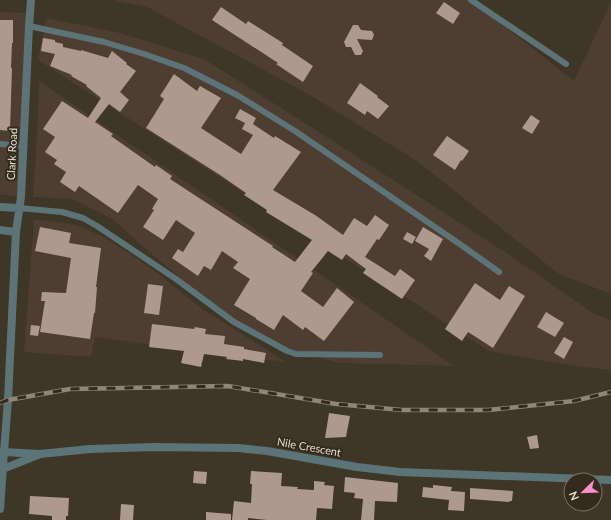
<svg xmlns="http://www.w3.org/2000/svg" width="611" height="520" viewBox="0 0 611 520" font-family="Lato,sans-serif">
	<rect width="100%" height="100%" fill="#3e3627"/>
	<path fill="#4d3e31" d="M113,0H471L574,81L611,2V294L559,274L417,161L310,95L147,7Z
		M0,12L28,13L18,196L0,195Z
		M46,18L120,33L204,59L308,125L508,254L593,313L611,320V370L567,365L489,351L38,60Z
		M39,81L454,366L339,363L277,346L234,322L154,256L112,219L73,199L33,197L37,136Z
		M34,219L77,225L106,238L152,269L201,308L286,362L224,355L178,348L95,337L91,357L24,352Z"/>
	<path fill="#ae9990" d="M444,2L460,13L453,24L436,13Z
		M221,7L246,24L248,21L283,43L282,45L313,66L303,82L276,64L278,63L212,20Z
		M0,20H13V43H12L11,68H12L10,131L0,130Z
		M353,25H358L361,30L372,31L374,35L372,40L357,39L363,51L361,55H355L351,47H346L344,42Z
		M43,38L55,40V42L63,44V47L81,51V50L108,58L112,51L127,63L126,64L136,71L120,92L129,100L120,112L109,104L95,122L113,134L111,136L155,167L156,165L172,176L170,179L273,246L272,247L295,262L312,240L266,212L267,210L244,195L246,193L220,175L146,128L164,99L160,96L174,74L197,91L200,86L221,98L201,128L241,154L253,135L242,129L245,123L235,118L240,109L256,118L253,124L274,138L275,136L301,152L273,190L315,215L343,235L354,218L367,226L375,215L389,225L379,240L377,239L365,257L395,276L400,269L415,280L402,299L363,273L366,269L346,254L342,260L328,251L311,272L313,273L301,291L323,307L337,288L354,302L324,341L305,327L303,330L283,315L274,330L256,319V318L234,305L250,279L233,268L238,262L222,251L211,270L204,266L198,276L172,258L178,249L183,252L195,233L176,220L163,240L143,227L154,210L152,209L158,199L138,185L118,213L79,186L75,192L60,182L66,172L54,164L57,160L45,152L55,137L43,129L62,101L88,118L101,98L86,86L87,85L71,76L72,75L50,66L55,54L41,51Z
		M360,83L378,96L377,97L389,106L378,119L367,111L365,115L347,103Z
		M531,115L540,121L532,134L522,128Z
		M447,136L469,151L462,161L461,160L455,170L433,155Z
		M40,227L71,233L69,243L101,248L96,287H97L95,313H94L90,339L40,332L45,301H41L42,292L66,293L71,258L35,251Z
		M423,227L443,239L431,261L424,256L429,249L415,241Z
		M407,232L416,237L412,244L403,239Z
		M475,283L500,300L509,286L525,296L493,348L468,332L462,341L445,329Z
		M148,284L163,286L159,315L144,313Z
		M546,312L564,323L555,337L537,327Z
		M152,324L194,329L195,327L206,329L205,334L225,336L224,344L244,347V349L266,353L264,363L243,359V361L226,359L227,357L204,354L201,367L181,363L184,351L149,347Z
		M31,325L40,326L38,336L30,335Z
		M564,337L573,342L564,359L554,353Z
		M329,413L350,416L346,437L325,438Z
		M537,435L539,448L530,449L527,437Z
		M194,471L207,472L206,484L193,483Z
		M251,471L282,473L281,486L298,487L297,489L314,490V481L325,482L324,485L334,486L332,509L317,508L316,520H267L248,518V520H232L234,501L251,503L252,484H250Z
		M345,477L398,483L397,502L375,501L374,520H361L363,499L354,498L355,493L344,492Z
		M433,485L452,487L451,491L465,492L464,511L448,510L449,500L422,497L423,487L433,488Z
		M470,488L513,491L512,501H510L509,502L470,499Z
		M30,496L69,498L68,516H66V520H52V516L29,514Z
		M121,504L134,505L133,520H120Z
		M206,512L231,514V520H206Z"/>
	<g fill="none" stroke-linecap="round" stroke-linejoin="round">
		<path stroke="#5c7477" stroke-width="6" d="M471,0L566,64
			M29,26L104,42L144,54L184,68L237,95L295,131L464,247L499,272
			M0,144L23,146
			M19,208L62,212L83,218L97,226L176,279L234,322L287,351L296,354L380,355"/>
		<path stroke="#5c7477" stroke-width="8" d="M0,207L19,208
			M0,230L16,232
			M4,452L8,400L16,232L21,197L29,26L31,0"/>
		<path stroke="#5c7477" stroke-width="8" d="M0,453L4,452L40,454L90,449L153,447L238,448L267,451L357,467L400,472L611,480
			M0,470L38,455
			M0,509L4,452"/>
		<g stroke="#8d867a" stroke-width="4.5">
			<path id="rail" d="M0,403L8,400L70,389L228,386L336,404L402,410H488L574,401L611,392"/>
		</g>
		<use href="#rail" stroke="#342b1d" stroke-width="3" stroke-dasharray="9" stroke-linecap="butt"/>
	</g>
	<g text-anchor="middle" stroke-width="4" stroke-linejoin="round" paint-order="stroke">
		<g font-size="11" fill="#e3ddd4" stroke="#342b1d">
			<text transform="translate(12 154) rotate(-87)" y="4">Clark Road</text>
			<text transform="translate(309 447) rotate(10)" y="4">Nile Crescent</text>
		</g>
	</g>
	<g transform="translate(583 492) rotate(247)"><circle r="19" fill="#342b1d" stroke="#7a7266"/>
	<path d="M0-3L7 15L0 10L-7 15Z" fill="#f990ca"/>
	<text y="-6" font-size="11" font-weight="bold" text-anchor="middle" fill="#e3ddd4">N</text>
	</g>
</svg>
